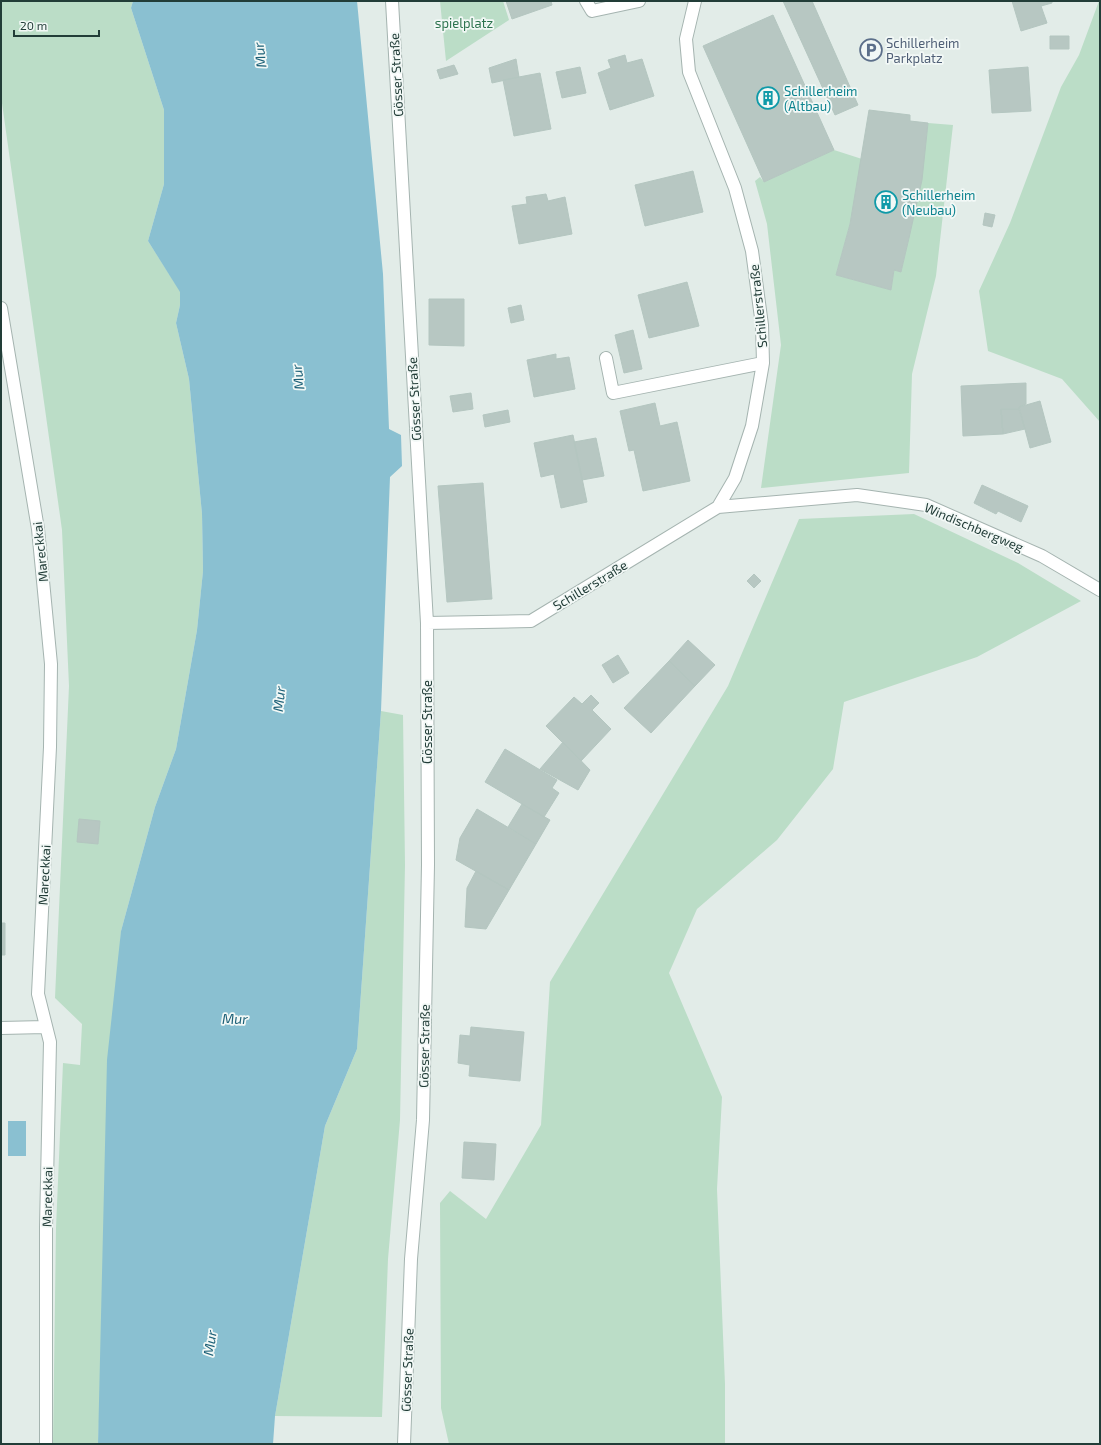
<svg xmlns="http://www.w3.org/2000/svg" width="1101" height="1445" viewBox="0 0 1101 1445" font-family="'Exo 2',sans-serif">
	<rect width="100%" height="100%" fill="#e2ece8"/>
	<path fill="#bbddc7" d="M1,1H133L131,8L164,110V184L148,241L180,291V305L176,323L189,379L202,514L203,571L197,630L176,749L155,807L121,931L98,1444H53L56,1228L63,1063L80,1065L82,1024L55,998L69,686L62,530L1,96Z
		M440,1H503L509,20L446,61Z
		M1099,1H1100V422L1062,379L988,351L979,291L1010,223L1061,87L1079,55Z
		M928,123L953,125L936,276L912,374L909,473L761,488L781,345L767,224L755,181L760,177L764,182L834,150L862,159L850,224L836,275L891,290L894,270L901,272C913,222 922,174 928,123Z
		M914,514L1018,563L1081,601L977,657L844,702L833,769L777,840L697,909L669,973L722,1097L717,1189L725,1384V1444H449L441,1408L440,1203L450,1191L486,1219L541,1125L550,982L728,686L799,519Z
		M381,711L403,715L405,865L400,1120L388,1259L382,1417L275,1416L325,1126L357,1049Z"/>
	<path fill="#8ac0d1" d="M133,1H357L383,274L389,429L401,435L402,466L390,477L381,711L357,1049L325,1126L275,1416L273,1444H98L107,1060L121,931L155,807L176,749L197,630L203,571L202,514L189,379L176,323L180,305V292L148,241L164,184V110L131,8Z
		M8,1121H26V1156H8Z"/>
	<path fill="#b7c7c2" stroke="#b4c6c0" d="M506,1H551L552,5L512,19Z
		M783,1H812L858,105L835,115Z
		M1012,1H1052V3L1041,6L1047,23L1021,31Z
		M773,15L834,150L764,182L703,46Z
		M1050,36H1069V49H1050Z
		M625,55L627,63L642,59L654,96L610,110L598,73L611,68L608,60Z
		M516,59L519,77L492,83L489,68Z
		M454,65L458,74L440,79L437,70Z
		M580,67L586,93L562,98L556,72Z
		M1028,67L1031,111L992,113L989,70Z
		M540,73L551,129L514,136L503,80Z
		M869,110L910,115V121L928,123L922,180L909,238L901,272L894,270L891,290L836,275L850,224Z
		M693,171L703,212L645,226L635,185Z
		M546,194L548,201L565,197L572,234L519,244L512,206L527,204L526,197Z
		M985,213L995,215L992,227L983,225Z
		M687,282L699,326L649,338L638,295Z
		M429,299H464V346L429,345Z
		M521,305L524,320L511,323L508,308Z
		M633,330L642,369L624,373L615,335Z
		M556,354V359L569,357L575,389L534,397L527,360Z
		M1026,383V404L1019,407V409H1001L1003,434L963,436L961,386Z
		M471,393L473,409L453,412L450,396Z
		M1040,401L1051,442L1030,448L1019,407Z
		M655,403L660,426L677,422L690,481L643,491L634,450L629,451L620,411Z
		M1001,409H1019L1025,429L1003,434Z
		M508,410L510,422L485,427L483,415Z
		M573,435L587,502L561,508L554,474L541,477L534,443Z
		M596,438L604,476L582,480L574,442Z
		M483,483L492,599L447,602L438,486Z
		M982,485L1028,506L1021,522L998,511L996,514L974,503Z
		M754,574L761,581L754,588L747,581Z
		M688,640L715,665L695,686L669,661Z
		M618,655L629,673L613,683L602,665Z
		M669,661L695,686L651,733L624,708Z
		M591,695L599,703L592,710L611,729L581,761L546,726L574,697L582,704Z
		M563,742L590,770L578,790L540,769Z
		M505,749L557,780L552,788L559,793L544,817L485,782Z
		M522,804L550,820L536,844L508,827Z
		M477,809L536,844L509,890L456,860L460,838Z
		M79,819L100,821L98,844L77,842Z
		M476,871L509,890L486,929L465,927L467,888Z
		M1,923H5V955H1Z
		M471,1027L524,1032L520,1081L469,1076L470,1065L458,1063L460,1035L470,1036Z
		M464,1142L496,1144L494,1180L462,1178Z"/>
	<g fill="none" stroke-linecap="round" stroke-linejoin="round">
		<g stroke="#a5b4b0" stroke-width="14">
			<path id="minor" d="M392,1L427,623L428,865L423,1120L411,1259L404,1444
				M586,1L592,11L639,1
				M1,308L38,529L51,664L50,747L38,994L50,1042L46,1227V1444
				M606,358L613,393L763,363
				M718,507L857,495L926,505L1042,556L1100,590
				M427,623L531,621L718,507L735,478L752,426L763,363L762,325L752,251L735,188L689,72L686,39L695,1
				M1,1028L45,1027"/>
		</g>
		<use href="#minor" stroke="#fff" stroke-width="12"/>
	</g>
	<defs>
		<g id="parking-ring" transform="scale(1.15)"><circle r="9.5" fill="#f2f8f6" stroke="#5c6f8a" stroke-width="1.5"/><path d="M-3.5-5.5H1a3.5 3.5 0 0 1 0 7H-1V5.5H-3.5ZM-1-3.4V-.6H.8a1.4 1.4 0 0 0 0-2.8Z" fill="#5c6f8a"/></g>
		<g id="building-ring" transform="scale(1.15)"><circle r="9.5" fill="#f2f8f6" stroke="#0f9aa8" stroke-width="1.5"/><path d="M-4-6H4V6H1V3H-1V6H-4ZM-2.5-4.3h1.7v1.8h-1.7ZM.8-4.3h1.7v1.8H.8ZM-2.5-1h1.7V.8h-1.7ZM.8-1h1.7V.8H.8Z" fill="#0f9aa8"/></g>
	</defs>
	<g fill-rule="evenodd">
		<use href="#parking-ring" x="871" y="50"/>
		<use href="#building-ring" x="768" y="98"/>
		<use href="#building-ring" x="886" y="202"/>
	</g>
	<g text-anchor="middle" stroke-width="3.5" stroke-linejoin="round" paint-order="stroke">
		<g font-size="13" fill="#2c734e" stroke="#f2f8f6">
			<text x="464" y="28">spielplatz</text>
		</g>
		<g font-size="13" fill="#4e5e75" stroke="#f2f8f6" text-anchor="start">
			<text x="886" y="48">Schillerheim<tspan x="886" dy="15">Parkplatz</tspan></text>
		</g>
		<g font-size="13" fill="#223d38" stroke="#f2f8f6">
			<text transform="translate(396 75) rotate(-93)" y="5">Gösser Straße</text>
			<text transform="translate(758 306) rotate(-96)" y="5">Schillerstraße</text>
			<text transform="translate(414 399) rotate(-93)" y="5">Gösser Straße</text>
			<text transform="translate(974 527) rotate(23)" y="5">Windischbergweg</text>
			<text transform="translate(40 552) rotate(-96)" y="5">Mareckkai</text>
			<text transform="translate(590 585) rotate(-31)" y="5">Schillerstraße</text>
			<text transform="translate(427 722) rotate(-90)" y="5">Gösser Straße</text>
			<text transform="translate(44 875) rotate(-87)" y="5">Mareckkai</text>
			<text transform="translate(424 1046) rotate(-89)" y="5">Gösser Straße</text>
			<text transform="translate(47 1197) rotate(-89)" y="5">Mareckkai</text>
			<text transform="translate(407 1370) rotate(-88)" y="5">Gösser Straße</text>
		</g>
		<g font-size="13" fill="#0d838f" stroke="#f2f8f6" text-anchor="start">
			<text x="784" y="96">Schillerheim<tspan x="784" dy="15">(Altbau)</tspan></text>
			<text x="902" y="200">Schillerheim<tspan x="902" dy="15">(Neubau)</tspan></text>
		</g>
		<g font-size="14" font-style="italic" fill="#1d6178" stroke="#f2f8f6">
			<text transform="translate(260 55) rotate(-97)" y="5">Mur</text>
			<text transform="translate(298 377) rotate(-97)" y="5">Mur</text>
			<text transform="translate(279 699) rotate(-84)" y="5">Mur</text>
			<text x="235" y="1024">Mur</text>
			<text transform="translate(210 1343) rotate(-81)" y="5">Mur</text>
		</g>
	</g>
	<rect width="1101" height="1445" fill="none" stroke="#223d38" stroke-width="4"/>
	<path d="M14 30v6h85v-6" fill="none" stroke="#223d38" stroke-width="2"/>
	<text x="20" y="30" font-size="12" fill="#223d38" stroke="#f2f8f6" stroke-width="3" paint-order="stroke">20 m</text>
</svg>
